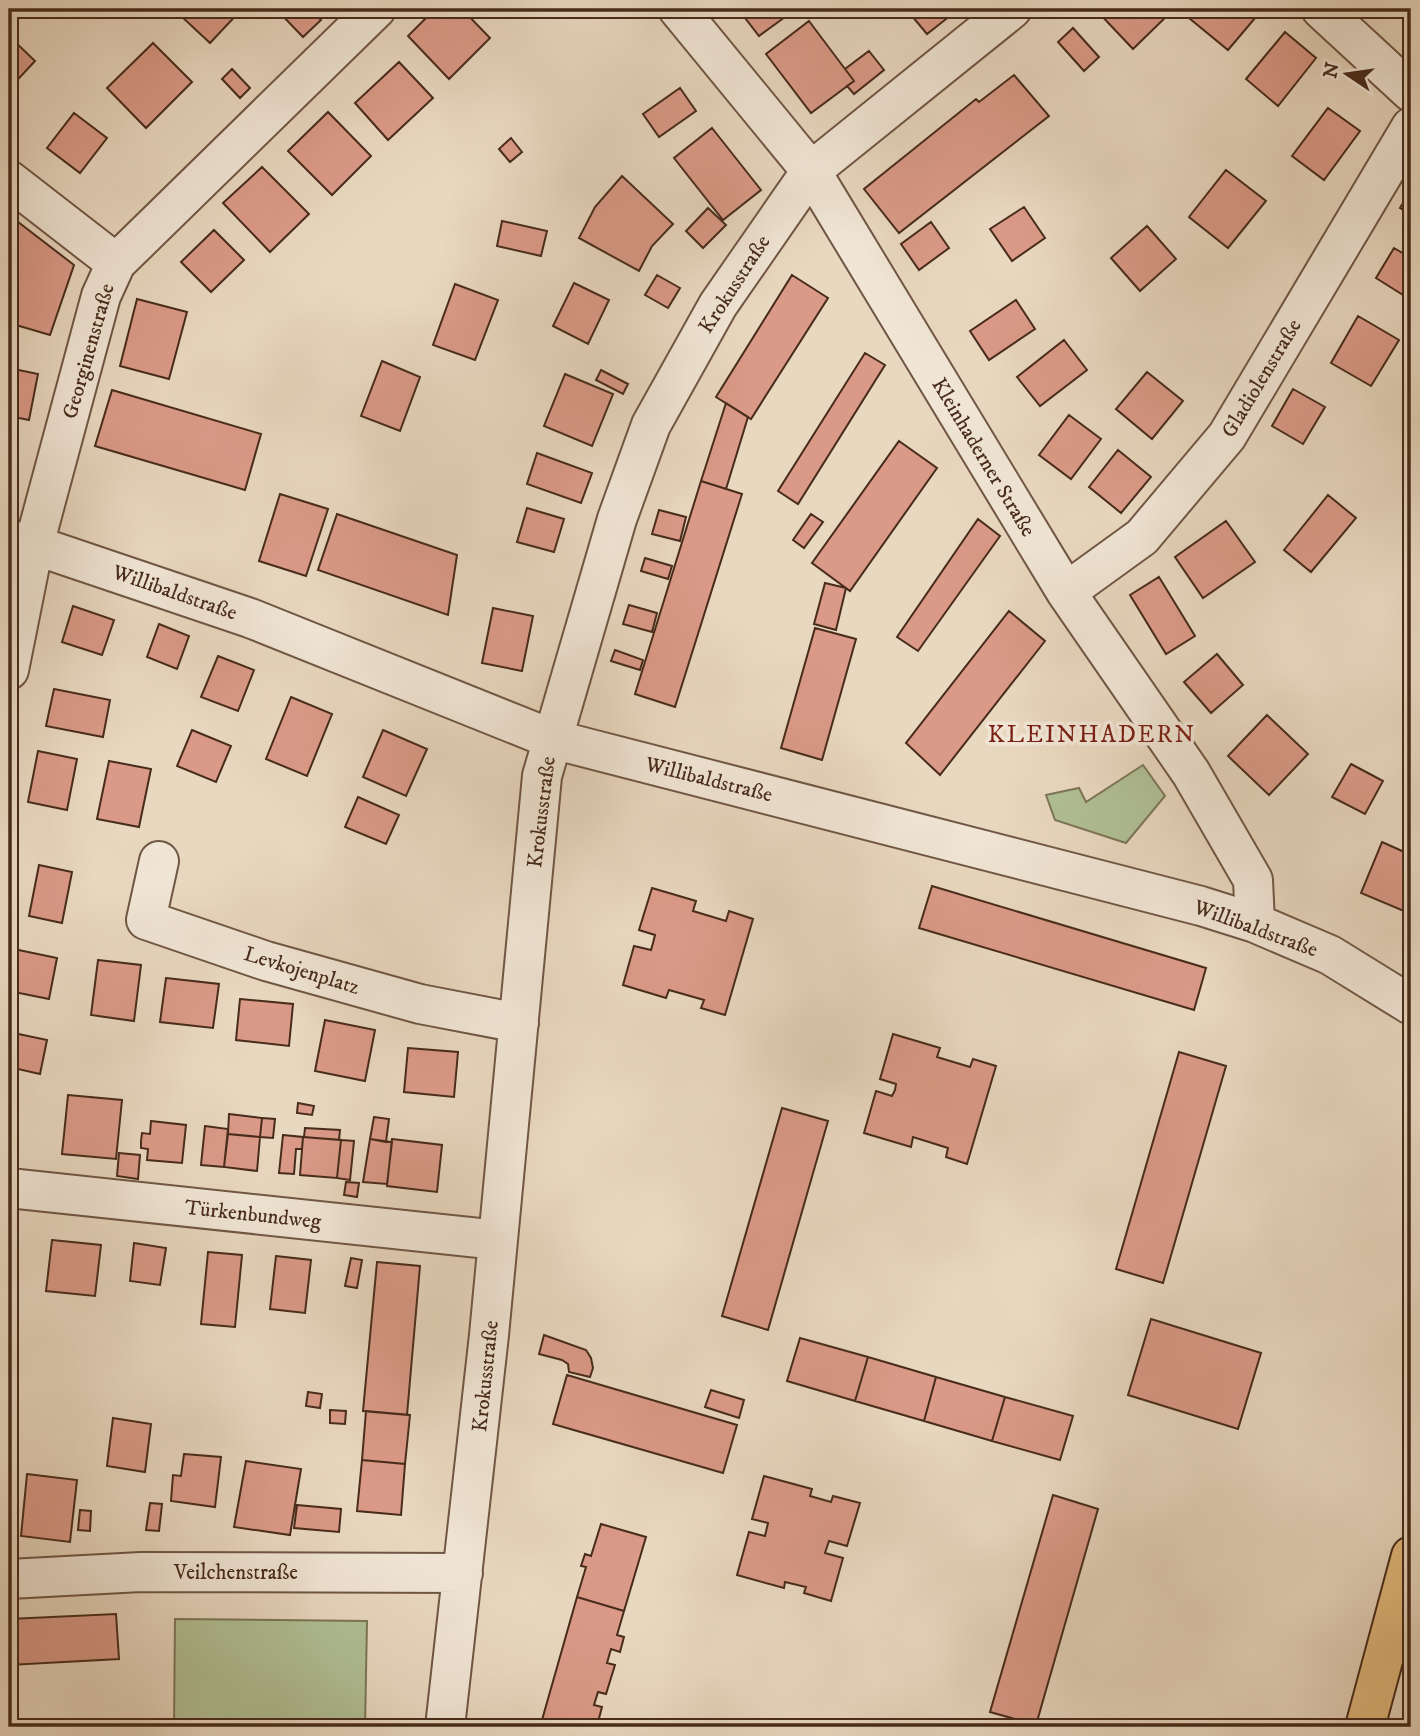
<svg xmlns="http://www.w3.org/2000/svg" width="1420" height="1736" viewBox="0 0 1420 1736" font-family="'IM FELL DW Pica',serif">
	<rect width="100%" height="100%" fill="#e9d8c0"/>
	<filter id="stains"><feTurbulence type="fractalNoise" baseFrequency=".00286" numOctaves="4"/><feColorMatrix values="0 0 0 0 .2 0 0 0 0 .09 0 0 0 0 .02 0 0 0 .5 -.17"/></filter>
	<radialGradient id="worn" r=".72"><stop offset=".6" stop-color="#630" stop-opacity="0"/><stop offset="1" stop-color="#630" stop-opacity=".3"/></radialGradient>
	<path fill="#b1c096" stroke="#7c7658" stroke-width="2" d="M1143,765L1165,796L1126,843L1055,820L1046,795L1079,788L1086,802Z
		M175,1619L367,1621L365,1727H174Z"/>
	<path fill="#db9a88" stroke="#472b1b" stroke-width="2" d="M187,9H242L210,43L181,16Z
		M276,9H311L321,20L303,37Z
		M435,9H462L490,38L449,79L408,36Z
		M749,9H796L759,36L742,14Z
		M906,9H952L955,12L927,34Z
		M1099,9H1174L1133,49L1097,11Z
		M1178,9H1259L1261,11L1228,50Z
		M809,21L854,81L811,113L766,54Z
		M1073,28L1099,57L1084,71L1058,42Z
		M1285,32L1316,58L1278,106L1246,79Z
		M9,36L35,61L9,89Z
		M153,43L192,82L146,128L107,88Z
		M869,51L884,70L854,94L847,86L854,81L845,69Z
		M399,62L433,98L388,140L355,103Z
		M232,69L250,88L240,98L222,79Z
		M1014,75L1049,116L899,233L864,189L976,99L979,102Z
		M680,88L696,111L659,137L643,114Z
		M1328,108L1360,131L1324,180L1292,156Z
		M328,112L371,156L332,195L288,151Z
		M74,113L107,138L80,173L47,148Z
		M712,128L761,190L723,220L674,158Z
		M511,138L522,152L510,162L499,149Z
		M262,167L309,214L270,252L223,203Z
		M1226,170L1266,201L1228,248L1189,217Z
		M622,176L673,224L652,246L639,271L579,238L595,207Z
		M1411,190V215L1400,208Z
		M1024,207L1045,238L1012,261L990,229Z
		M708,208L726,225L703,248L686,231Z
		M9,215L74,265L50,335L9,323V304L14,284L9,279Z
		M502,221L547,231L541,256L497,246Z
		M931,222L949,248L919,270L901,244Z
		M1147,226L1176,259L1140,291L1111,258Z
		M214,230L244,260L211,292L181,262Z
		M1394,248L1411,258V300L1376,278Z
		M657,275L680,288L668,308L645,295Z
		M792,275L828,298L751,419L716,397Z
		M574,283L609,300L588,344L553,326Z
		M455,284L498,300L475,360L433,345Z
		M137,299L187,312L169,379L120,366Z
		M1016,300L1035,329L989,360L970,331Z
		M1358,316L1399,340L1371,386L1331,363Z
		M1064,340L1087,370L1040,406L1017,377Z
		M865,353L885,365L798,504L778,491Z
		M382,361L420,377L400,431L361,416Z
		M9,368L38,374L29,420L9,416Z
		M601,370L628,384L623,394L596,380Z
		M1147,372L1183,401L1152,439L1116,409Z
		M565,374L613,394L592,446L544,426Z
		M1293,389L1325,407L1303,444L1272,426Z
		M112,390L261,434L245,490L95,446Z
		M726,403L748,417L726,489L701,481Z
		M1069,415L1101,439L1071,479L1039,455Z
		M899,441L937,468L850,591L812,563Z
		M1118,450L1151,477L1121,513L1089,487Z
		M537,453L592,473L581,503L527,484Z
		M701,481L742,494L675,707L635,694Z
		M280,494L328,509L306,576L259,561Z
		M1328,495L1356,518L1311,572L1284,550Z
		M527,508L564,519L554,552L517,542Z
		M659,510L686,517L680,541L652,534Z
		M337,514L457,555L448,615L318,570Z
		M811,514L823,522L804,548L793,540Z
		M978,519L1000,536L918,651L897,637Z
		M1226,521L1255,562L1203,598L1175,557Z
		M645,558L672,566L668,579L641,571Z
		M1159,577L1195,636L1166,654L1130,595Z
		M825,583L846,588L836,630L814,624Z
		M629,605L657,613L652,632L623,624Z
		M73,606L114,620L102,655L62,642Z
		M493,608L533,616L522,671L482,663Z
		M1009,611L1045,641L940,775L906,743Z
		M159,624L189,636L177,669L147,657Z
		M815,628L856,639L822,760L781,748Z
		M615,650L643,660L640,670L611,661Z
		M1217,654L1243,685L1211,713L1184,682Z
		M218,656L254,670L238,711L201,697Z
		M54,689L110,700L103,737L46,726Z
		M291,697L332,714L307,776L266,759Z
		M1267,715L1308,754L1269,795L1228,756Z
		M192,730L231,746L216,782L177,766Z
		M383,730L427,749L406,796L363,777Z
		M38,751L77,759L67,810L28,802Z
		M109,761L151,769L139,827L97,819Z
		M1351,764L1383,781L1365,814L1332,797Z
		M358,797L399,815L386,844L345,827Z
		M1382,842L1411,855V914L1361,893Z
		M39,865L72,872L62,923L29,916Z
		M932,886L1206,968L1194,1010L919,928Z
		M652,888L696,901L693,911L726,921L729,911L753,919L725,1015L701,1008L704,1000L669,990L666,998L623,985L634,946L651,950L653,943L655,935L639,930Z
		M9,948L57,958L49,999L9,991Z
		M98,960L141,965L134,1021L91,1015Z
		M166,978L219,984L213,1028L160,1022Z
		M240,999L293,1004L289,1046L236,1040Z
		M325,1020L375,1030L365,1081L315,1071Z
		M9,1032L47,1040L40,1074L9,1067Z
		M893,1034L940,1048L937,1057L970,1067L973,1059L996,1066L967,1164L946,1157L948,1148L913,1137L911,1147L864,1133L876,1091L892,1096L895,1090L896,1084L880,1079Z
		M408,1048L458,1052L454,1097L404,1092Z
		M1179,1052L1226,1066L1163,1283L1116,1269Z
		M68,1095L122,1100L116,1159L62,1154Z
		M298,1103L314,1106L312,1115L297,1113Z
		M782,1108L828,1121L768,1330L722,1316Z
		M229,1114L262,1118L260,1137L228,1134Z
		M374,1117L389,1119L386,1142L370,1139Z
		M262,1118L275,1119L273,1138L260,1137Z
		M151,1121L186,1125L182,1163L147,1160L148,1149L141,1148V1141L142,1133L150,1134Z
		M205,1126L228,1129L224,1167L201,1165Z
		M305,1128L340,1130L339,1140L304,1137Z
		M228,1134L260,1137L257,1171L224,1167Z
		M283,1135L303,1137L302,1149H296L294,1174L279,1173Z
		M303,1137L341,1140L337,1178L300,1175Z
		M370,1139L392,1142L387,1184L363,1182Z
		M392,1139L442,1145L437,1192L387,1186Z
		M341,1140L354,1141L350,1180L337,1178Z
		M119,1153L140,1155L138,1179L117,1176Z
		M346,1182L359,1183L357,1197L344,1195Z
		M52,1240L101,1245L95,1296L46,1291Z
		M134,1243L166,1248L160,1285L130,1281Z
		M208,1252L242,1255L235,1327L201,1324Z
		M276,1256L311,1260L305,1313L270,1309Z
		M351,1258L362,1260L357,1288L345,1286Z
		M377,1262L420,1266L407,1415L363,1411Z
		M1151,1319L1261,1353L1238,1429L1128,1395Z
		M544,1335L586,1350L591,1358L593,1368L590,1377L569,1372L568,1364L562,1360L539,1354Z
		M800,1338L868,1357L855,1401L787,1381Z
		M868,1357L936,1377L924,1421L855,1401Z
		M567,1375L737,1425L723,1473L553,1424Z
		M936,1377L1005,1397L992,1441L924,1421Z
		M711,1390L744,1400L739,1418L705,1407Z
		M308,1392L322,1394L320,1408L306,1406Z
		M1005,1397L1073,1416L1060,1460L992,1441Z
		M330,1410L346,1411L345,1424L330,1423Z
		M366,1411L410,1415L405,1464L362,1460Z
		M113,1418L151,1424L145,1472L107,1466Z
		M184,1454L221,1457L215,1507L171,1501L173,1475L181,1476Z
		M362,1460L405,1464L401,1515L357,1511Z
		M246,1461L301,1469L290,1535L234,1527Z
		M27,1474L77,1480L70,1542L21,1536Z
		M764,1476L812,1489L810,1496L831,1502L833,1496L860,1503L847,1546L829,1541L825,1553L843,1558L831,1601L804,1593L806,1587L785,1582L784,1588L737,1575L749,1532L765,1536L768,1523L752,1519Z
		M1053,1495L1098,1509L1036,1725L990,1712Z
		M150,1503L162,1504L159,1531L146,1530Z
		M297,1505L341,1509L339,1532L294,1528Z
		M80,1510L91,1511L90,1531L78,1530Z
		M601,1524L646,1537L624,1611L577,1597L586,1567L581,1566L585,1554L591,1556Z
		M577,1597L624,1611L617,1635L624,1637L620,1652L611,1649L607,1663L615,1665L606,1694L598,1692L594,1705L602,1707L598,1722L591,1720L588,1727H540Z
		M116,1614L119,1659L9,1665V1619Z"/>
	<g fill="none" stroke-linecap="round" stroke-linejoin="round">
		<g stroke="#705644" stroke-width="42">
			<path id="minor" d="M678,9L811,171L1066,592L1191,773L1253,880L1255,923
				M1321,9L1411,92
				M9,180L116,263
				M9,540L34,545L250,618L552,739L1201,906L1255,923L1330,955L1411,1005
				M1066,592L1142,537L1227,436L1411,127
				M9,670L34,545L101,296L116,263L376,9
				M159,861L146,920L266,961L420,1004L519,1023
				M9,1188L498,1240
				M9,1579L141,1572L463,1573
				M445,1727L489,1335L542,776L617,519L651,425L718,305L811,171L1012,9"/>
		</g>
		<g stroke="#472b1b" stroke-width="42">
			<path id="highway" d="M1365,1727L1411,1556"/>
		</g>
		<use href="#minor" stroke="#f1e6d6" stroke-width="38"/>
		<use href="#highway" stroke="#e4bc80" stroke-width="38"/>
	</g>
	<g text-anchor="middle" stroke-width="7" stroke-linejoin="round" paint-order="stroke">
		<g font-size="21" fill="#472b1b" stroke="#f1e6d6">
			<text transform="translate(734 284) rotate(-57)" y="7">Krokusstraße</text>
			<text transform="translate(88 351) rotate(-74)" y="7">Georginenstraße</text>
			<text transform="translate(1261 378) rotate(-59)" y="7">Gladiolenstraße</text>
			<text transform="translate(984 457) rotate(59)" y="7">Kleinhaderner Straße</text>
			<text transform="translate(175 592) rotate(19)" y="7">Willibaldstraße</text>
			<text transform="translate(709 779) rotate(14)" y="7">Willibaldstraße</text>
			<text transform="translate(541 812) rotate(-83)" y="7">Krokusstraße</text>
			<text transform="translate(1256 928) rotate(20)" y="7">Willibaldstraße</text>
			<text transform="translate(302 970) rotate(17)" y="7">Levkojenplatz</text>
			<text transform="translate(253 1214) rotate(6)" y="7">Türkenbundweg</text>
			<text transform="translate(485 1376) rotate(-84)" y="7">Krokusstraße</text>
			<text x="236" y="1579">Veilchenstraße</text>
		</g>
		<g font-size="24" letter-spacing="2" fill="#7a1f14" stroke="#f1e6d6">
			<text x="1092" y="742">KLEINHADERN</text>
		</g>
	</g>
	<rect width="1420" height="1736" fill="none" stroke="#e9d8c0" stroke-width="35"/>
	<rect x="10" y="10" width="1399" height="1715" fill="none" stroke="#472b1b" stroke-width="3.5"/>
	<rect x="18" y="18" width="1385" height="1701" fill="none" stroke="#472b1b" stroke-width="2"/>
	<g transform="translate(1347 74) rotate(283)" stroke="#f1e6d6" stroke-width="5" paint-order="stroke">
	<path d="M0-5L12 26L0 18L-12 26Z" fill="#472b1b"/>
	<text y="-10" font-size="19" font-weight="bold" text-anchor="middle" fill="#472b1b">N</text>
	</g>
	<rect width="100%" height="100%" filter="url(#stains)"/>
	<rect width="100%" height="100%" fill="url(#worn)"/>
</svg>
